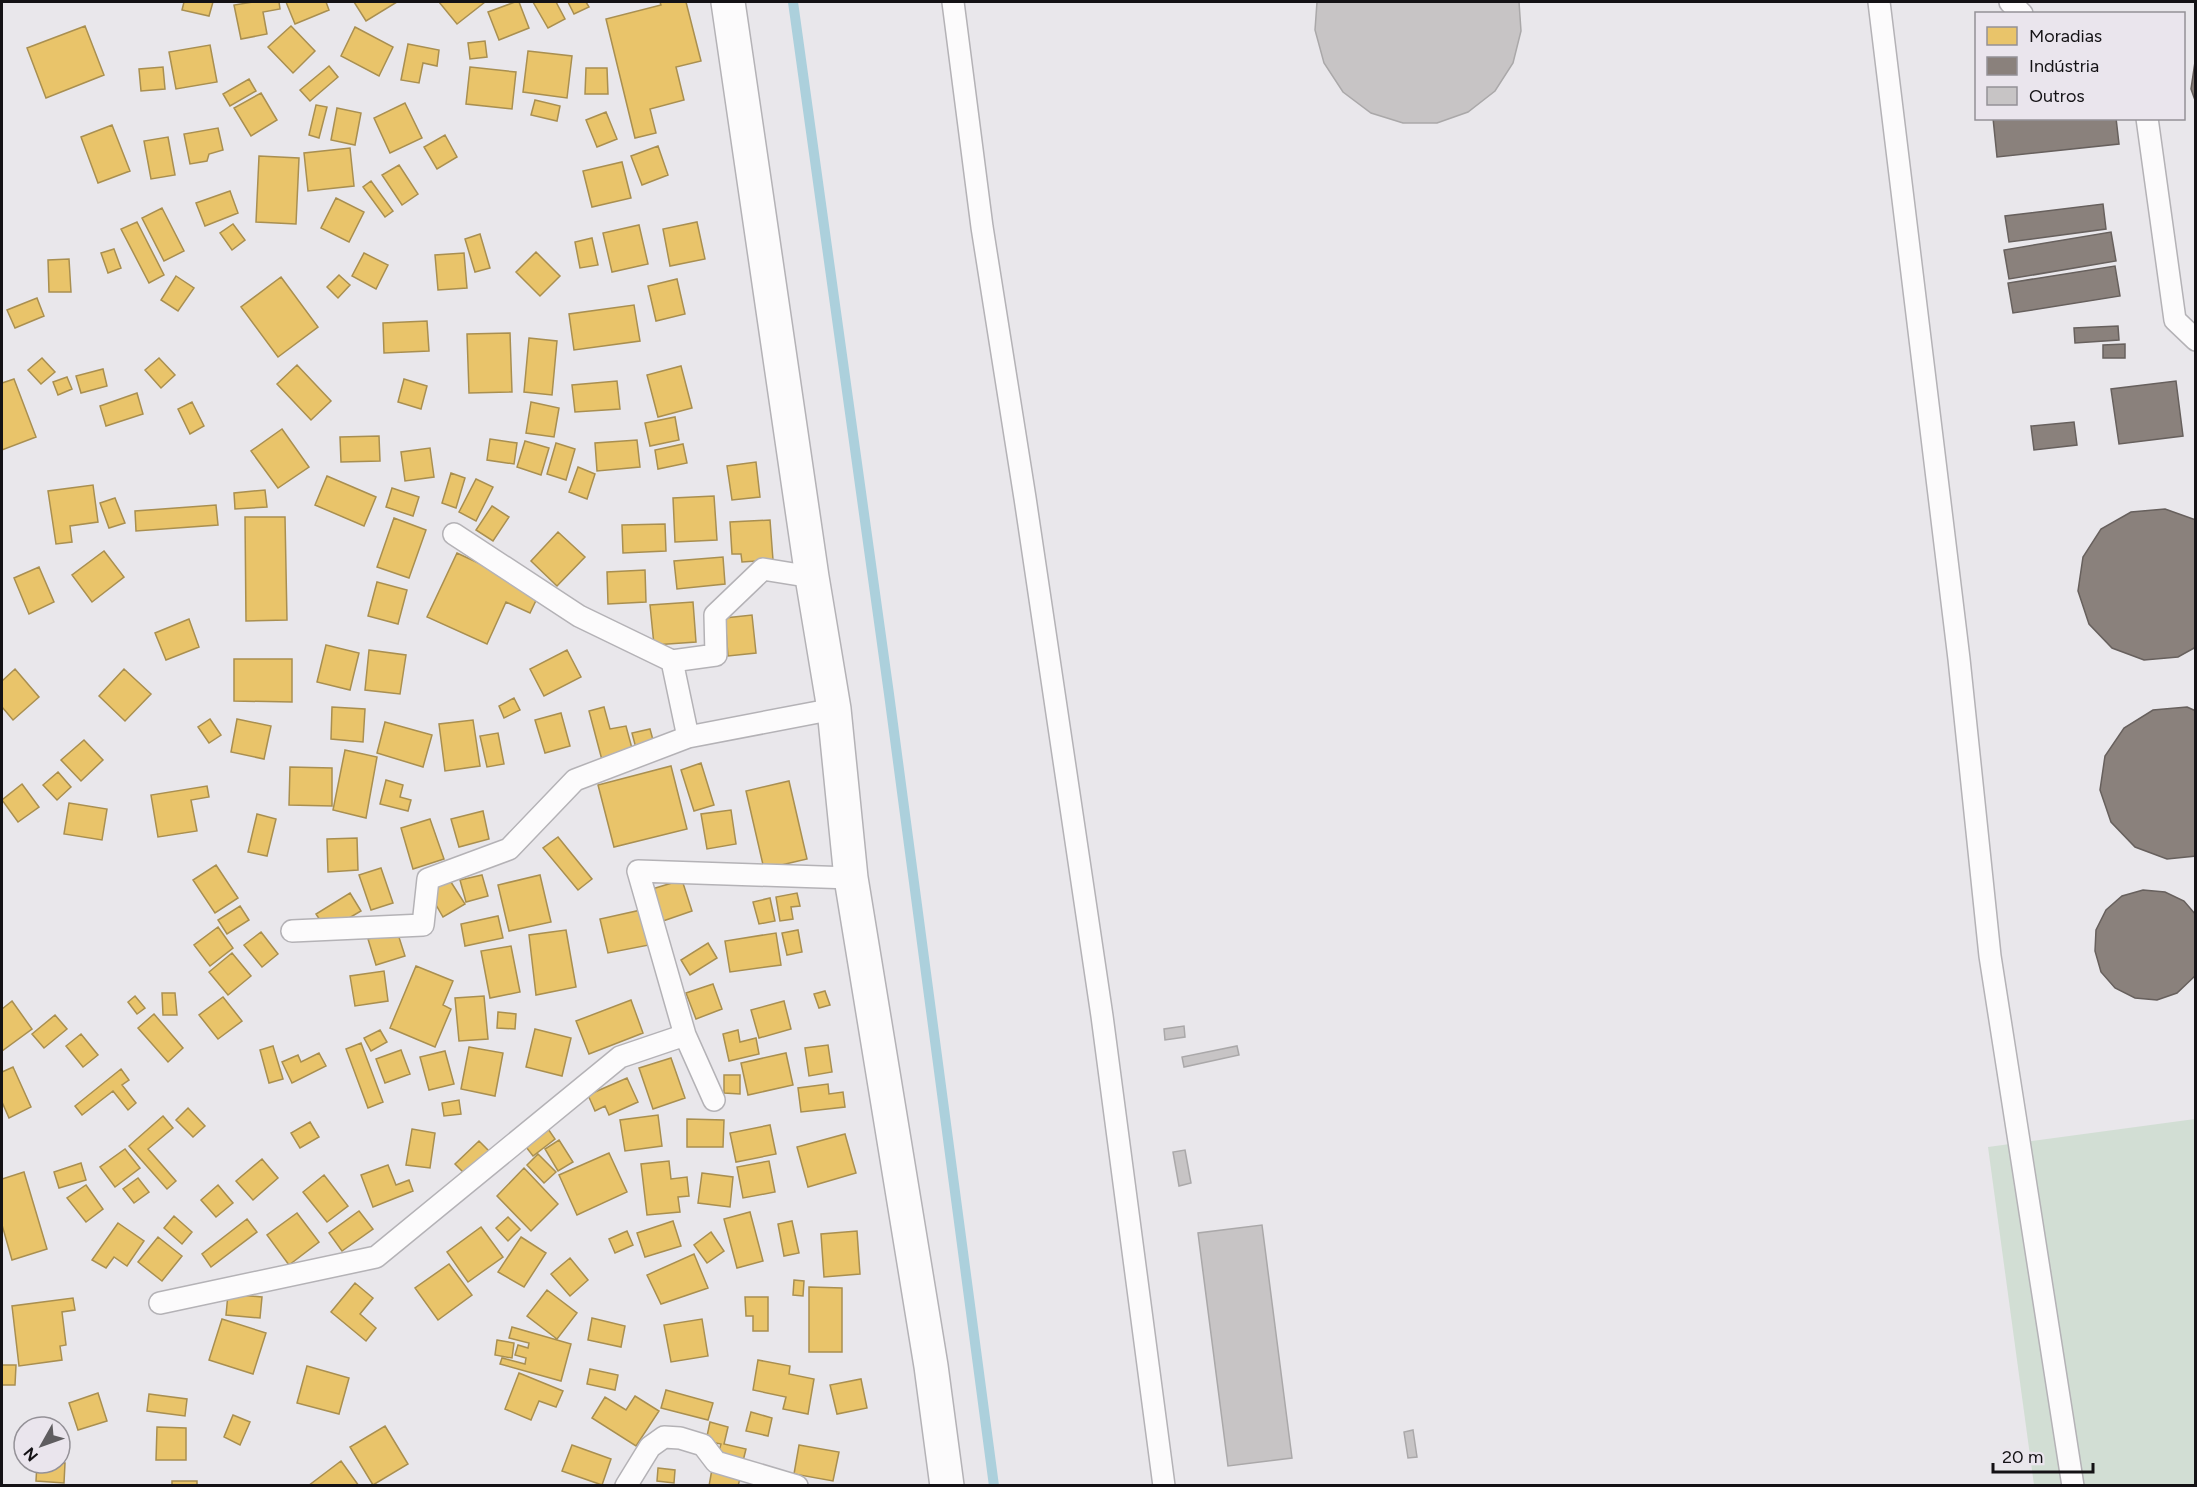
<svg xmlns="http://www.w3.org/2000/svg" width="2197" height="1487" viewBox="0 0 2197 1487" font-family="Figtree,sans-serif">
	<rect width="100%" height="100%" fill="#e9e7eb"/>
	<path fill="#d2ded4" d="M2195,1119V1485H2034L1988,1147Z"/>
	<path fill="#e9c46a" stroke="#a98f50" stroke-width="1.5" d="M184,2H213L209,16L182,10Z
		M253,2H279L280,9L263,12L267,34L241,39L234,5Z
		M286,2H326L329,10L295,24Z
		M354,2H397L366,21Z
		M439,2H485L457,24Z
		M515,2H519L529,28L499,40L488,12Z
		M533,2H556L565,19L548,28Z
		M568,2H586L589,7L574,14Z
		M660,2H686L701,61L676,67L684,100L650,109L656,133L635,138L606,19L661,5Z
		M85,26L104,75L46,98L27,48Z
		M291,26L315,51L293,73L268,47Z
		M355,27L393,47L379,76L341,56Z
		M485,41L487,57L470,59L468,43Z
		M408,44L439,50L437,66L423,63L419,83L401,80Z
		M210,45L217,82L176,89L169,52Z
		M528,51L572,56L567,98L523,92Z
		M329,66L338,77L310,101L300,90Z
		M163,67L165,89L141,91L139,69Z
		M470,67L516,72L512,109L466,104Z
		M586,68H607L608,94H585Z
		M249,79L256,91L230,106L223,94Z
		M261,93L277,120L251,136L234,108Z
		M535,100L560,106L557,121L531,115Z
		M405,103L422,138L390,153L374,118Z
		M316,105L327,107L319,138L309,135Z
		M337,108L361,113L355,145L331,140Z
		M606,112L617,139L597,147L586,120Z
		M112,125L130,171L98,183L81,137Z
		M218,128L223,150L209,154L207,161L190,164L184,134Z
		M445,135L457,157L437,169L424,147Z
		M168,137L175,175L151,179L144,141Z
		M658,146L668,175L642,185L631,156Z
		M350,148L354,186L308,191L304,153Z
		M259,156L299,158L296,224L256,222Z
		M622,162L631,198L592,207L583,171Z
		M399,165L418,194L402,205L382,175Z
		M371,181L393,211L385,217L363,187Z
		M230,191L238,213L205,226L196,203Z
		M336,198L364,212L349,242L321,228Z
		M162,208L184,251L164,261L142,218Z
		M137,222L164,275L149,283L121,229Z
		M697,222L705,259L670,266L663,229Z
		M233,224L245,240L232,250L220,233Z
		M639,225L648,264L612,272L603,233Z
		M480,234L490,268L475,272L465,239Z
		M592,238L598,265L580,268L575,242Z
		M114,249L121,268L108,273L101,253Z
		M536,252L560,276L540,296L516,272Z
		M364,253L388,265L376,289L352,276Z
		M464,253L467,288L438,290L435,255Z
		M69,259L71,292H49L48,260Z
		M339,275L350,285L338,298L327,287Z
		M176,276L194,288L178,311L161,300Z
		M281,277L318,327L278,357L241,307Z
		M677,279L685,314L656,321L648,286Z
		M37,298L44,316L15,328L7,310Z
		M634,305L640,341L574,350L569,314Z
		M427,321L429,351L384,353L383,323Z
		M510,333L512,392L469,393L467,334Z
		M529,338L557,341L552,395L524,392Z
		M42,358L55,372L41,384L28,370Z
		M159,358L175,375L161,388L145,370Z
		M297,365L331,401L311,420L277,384Z
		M681,366L692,408L658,417L647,375Z
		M103,369L107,386L81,393L76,376Z
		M67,377L72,389L58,395L53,382Z
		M14,379L36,437L2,450V383Z
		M404,379L427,386L421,409L398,402Z
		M617,381L620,409L575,412L572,385Z
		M137,393L143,414L106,426L100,406Z
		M192,402L204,426L190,434L178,409Z
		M531,402L559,408L554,437L526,433Z
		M675,417L679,440L650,446L645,423Z
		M282,429L309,467L278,488L251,451Z
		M379,436L380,461L341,462L340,437Z
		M490,439L517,443L514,464L487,460Z
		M637,440L640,467L597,471L595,443Z
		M525,441L549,448L541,475L517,467Z
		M556,443L575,449L566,480L547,474Z
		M683,444L687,463L658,469L655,450Z
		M430,448L434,477L405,481L401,452Z
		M756,462L760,497L732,500L727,466Z
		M578,467L595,474L587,499L569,492Z
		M451,473L465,478L456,508L442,503Z
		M327,476L376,497L364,526L315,505Z
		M476,479L493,487L476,521L459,512Z
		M93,485L98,522L70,526L72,542L56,544L48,491Z
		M392,488L419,497L413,516L386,507Z
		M265,490L267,507L235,509L234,493Z
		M714,496L717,540L675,542L673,498Z
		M115,498L125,523L109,528L100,503Z
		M216,505L218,525L136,531L135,511Z
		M492,506L509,517L493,541L476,530Z
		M245,517H285L287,620L246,621Z
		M394,518L426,530L409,578L377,567Z
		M770,520L773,560L742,562L741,554H732L730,522Z
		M665,524L666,551L623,553L622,525Z
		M558,532L585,557L557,586L531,561Z
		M104,551L124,577L92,602L72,575Z
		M457,553L540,592L530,613L506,602L487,644L427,617Z
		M723,557L725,584L677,589L674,561Z
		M39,567L54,602L29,614L14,578Z
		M645,570L646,602L608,604L607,572Z
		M377,582L407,590L398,624L368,616Z
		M693,602L696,642L654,645L650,605Z
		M752,615L756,653L728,656L725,618Z
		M189,619L199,647L166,660L155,633Z
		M326,645L359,653L350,690L317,682Z
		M369,650L406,655L400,694L365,690Z
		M567,650L581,677L544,696L530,669Z
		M234,659H292V702L234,701Z
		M15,669L39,697L13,720L2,707V681Z
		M124,669L151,694L125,721L99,696Z
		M514,698L520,710L504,718L499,706Z
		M332,707L365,709L363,742L331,739Z
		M604,707L610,729L626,726L633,752L602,760L589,711Z
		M561,713L570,746L545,753L535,720Z
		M210,719L221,735L209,743L198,727Z
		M237,719L271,726L264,759L231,752Z
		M473,720L480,766L445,771L439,724Z
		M385,722L432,735L423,767L377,753Z
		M650,729L656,751L638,756L632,733Z
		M498,733L504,764L487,767L480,736Z
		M84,740L103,760L81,781L61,760Z
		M345,750L377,757L366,818L333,810Z
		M701,763L714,805L694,811L681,770Z
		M671,766L687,829L614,847L598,785Z
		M290,767L332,768V806L289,805Z
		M58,772L71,787L57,800L43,785Z
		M386,780L403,785L400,797L411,800L408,811L380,804Z
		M789,781L807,859L764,869L746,791Z
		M22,784L39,807L18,822L2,800Z
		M207,786L209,797L191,800L197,831L158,837L151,795Z
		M69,803L107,809L102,840L64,834Z
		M731,810L736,844L707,849L701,814Z
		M483,811L489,839L459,847L451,819Z
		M257,814L276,819L267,856L248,852Z
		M430,819L444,859L413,869L401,828Z
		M558,837L592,879L578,890L543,848Z
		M357,838L358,870L328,872L327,839Z
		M216,865L238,898L215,913L193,880Z
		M381,868L393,903L371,910L359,875Z
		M482,875L488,896L466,902L460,880Z
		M540,875L551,922L509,931L498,885Z
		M449,879L465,904L443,917L428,891Z
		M682,880L692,911L663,921L652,889Z
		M350,893L361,911L327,931L316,914Z
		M797,893L800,906L791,907L793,919L780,921L776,897Z
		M770,898L775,921L759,924L753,902Z
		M240,906L249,920L227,934L218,920Z
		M641,910L649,945L608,953L600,919Z
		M498,916L503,938L465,946L461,924Z
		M218,927L233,948L210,966L194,945Z
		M566,930L576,987L536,995L529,935Z
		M798,930L802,952L787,955L782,933Z
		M397,931L405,956L376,965L368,939Z
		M261,932L278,954L262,967L244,945Z
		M776,933L781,965L730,972L725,941Z
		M708,943L717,958L690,975L681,960Z
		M511,946L520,992L490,998L481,951Z
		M232,953L251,976L228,995L209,972Z
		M416,966L453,981L443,1005L451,1009L435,1047L390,1028Z
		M384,971L388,1001L355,1006L350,976Z
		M713,984L722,1009L696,1019L686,993Z
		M825,991L830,1005L819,1008L814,994Z
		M162,993H175L177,1015H163Z
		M135,996L145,1008L137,1014L128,1002Z
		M484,996L488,1039L459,1041L455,998Z
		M223,997L242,1021L218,1039L199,1015Z
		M631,1000L643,1033L589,1054L576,1021Z
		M12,1001L32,1029L2,1051V1009Z
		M784,1001L791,1029L759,1038L751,1010Z
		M498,1012L516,1014L515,1029L497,1028Z
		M154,1014L183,1048L168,1062L138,1028Z
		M55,1015L67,1029L44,1048L32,1034Z
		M535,1029L571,1038L562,1076L526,1067Z
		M380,1030L387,1042L371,1051L364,1038Z
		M738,1030L740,1042L756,1038L759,1054L729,1061L723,1034Z
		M81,1034L98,1055L83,1067L66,1046Z
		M361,1043L383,1102L368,1108L346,1049Z
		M828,1045L832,1072L809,1076L805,1048Z
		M273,1046L283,1079L269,1083L260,1050Z
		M469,1047L503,1053L495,1096L461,1089Z
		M401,1050L410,1074L385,1083L376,1059Z
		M445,1051L454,1084L429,1090L420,1057Z
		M319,1053L326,1066L292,1083L282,1062L298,1055L301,1062Z
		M786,1053L793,1085L748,1095L741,1063Z
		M671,1058L685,1098L653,1109L639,1068Z
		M13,1067L31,1107L9,1118L2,1102V1072Z
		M121,1069L129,1080L122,1085L136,1103L128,1110L113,1091L82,1115L75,1106Z
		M724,1075H740V1094L724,1093Z
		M627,1078L638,1102L609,1115L605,1106L595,1111L588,1095Z
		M828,1084L829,1094L843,1092L845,1107L801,1112L798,1088Z
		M459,1100L461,1114L444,1116L442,1103Z
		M188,1108L205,1126L193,1137L176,1120Z
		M658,1115L662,1146L625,1151L620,1120Z
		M163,1116L173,1128L148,1149L176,1181L167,1189L129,1146Z
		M687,1119L724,1120L723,1147H687Z
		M310,1122L319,1137L300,1148L291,1133Z
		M770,1125L776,1154L736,1162L730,1133Z
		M546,1126L555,1139L533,1156L523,1143Z
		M412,1129L435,1133L430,1168L406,1165Z
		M845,1134L856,1173L808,1187L797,1147Z
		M559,1140L573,1162L558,1171L545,1149Z
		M479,1141L491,1153L467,1176L455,1164Z
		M125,1149L140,1168L115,1187L100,1167Z
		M609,1153L627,1192L577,1215L559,1175Z
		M538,1154L556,1172L544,1183L527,1165Z
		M262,1159L278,1178L253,1200L236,1181Z
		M669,1161L671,1179L687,1177L689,1196L678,1197L680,1212L647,1215L641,1164Z
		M769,1161L775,1192L743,1198L737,1167Z
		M81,1163L86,1180L59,1188L54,1172Z
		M388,1165L396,1185L409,1180L413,1191L373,1207L361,1175Z
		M524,1168L558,1204L531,1231L497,1196Z
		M24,1172L47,1249L12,1260L2,1225V1179Z
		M702,1173L733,1177L730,1207L698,1203Z
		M324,1175L348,1206L327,1222L303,1192Z
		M138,1178L149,1192L134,1203L123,1189Z
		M86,1185L103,1209L86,1222L67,1198Z
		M218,1185L233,1203L216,1217L201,1200Z
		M359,1211L373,1229L342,1251L329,1233Z
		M750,1212L763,1261L737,1268L724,1219Z
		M297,1213L319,1242L289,1265L267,1235Z
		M174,1216L192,1232L182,1244L164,1228Z
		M508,1217L520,1229L508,1241L496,1228Z
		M247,1219L257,1232L211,1267L202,1254Z
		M673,1221L681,1246L645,1257L637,1233Z
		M792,1221L799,1253L784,1256L778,1224Z
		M118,1223L144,1241L127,1266L114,1257L106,1268L92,1260Z
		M481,1227L503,1257L468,1282L447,1252Z
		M627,1231L633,1245L615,1253L609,1239Z
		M857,1231L860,1274L824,1277L821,1234Z
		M711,1232L724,1251L707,1263L694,1245Z
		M158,1237L182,1256L162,1281L138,1262Z
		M521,1237L546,1253L524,1287L498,1272Z
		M694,1254L708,1288L661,1304L647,1275Z
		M570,1258L588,1280L570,1296L551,1274Z
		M449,1264L472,1295L438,1320L415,1288Z
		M794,1280L804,1281L803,1296L793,1295Z
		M355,1283L373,1298L360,1314L376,1328L366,1341L331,1312Z
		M809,1287L842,1288V1352H809Z
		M547,1290L577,1313L557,1339L527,1316Z
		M228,1294L262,1297L260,1318L226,1315Z
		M745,1297H768V1331H753V1316H746Z
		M73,1298L75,1310L62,1312L66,1345L60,1346L62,1360L19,1366L12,1306Z
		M592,1318L625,1326L621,1347L588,1340Z
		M222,1319L266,1333L253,1374L209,1360Z
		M702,1319L708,1356L671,1362L664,1325Z
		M512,1327L571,1344L561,1381L500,1364L502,1358L525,1364L526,1358L515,1355L518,1345L528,1348L529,1343L509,1338Z
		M497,1340L514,1343L512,1358L495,1355Z
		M758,1360L790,1366L789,1374L814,1379L808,1414L783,1409L786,1397L753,1390Z
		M2,1365H16L15,1385H2Z
		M307,1366L349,1378L339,1414L297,1403Z
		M590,1369L618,1375L615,1390L587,1384Z
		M519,1373L563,1391L556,1407L539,1401L531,1420L505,1409Z
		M861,1379L867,1408L837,1414L830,1385Z
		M666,1390L713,1403L708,1420L661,1408Z
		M98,1393L107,1421L78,1430L69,1403Z
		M149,1394L187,1399L185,1416L147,1411Z
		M635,1396L659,1411L636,1446L592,1418L605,1397L626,1410Z
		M751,1412L772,1418L768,1436L746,1431Z
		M233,1415L250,1422L240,1445L224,1437Z
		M710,1422L728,1427L724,1444L746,1449L743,1461L718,1455L721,1444L706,1441Z
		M385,1426L408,1464L373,1485L350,1447Z
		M157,1427L186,1428V1460H156Z
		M572,1445L611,1459L602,1485L562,1471Z
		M799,1445L839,1452L833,1481L794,1474Z
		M341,1461L359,1486H308Z
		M37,1463H65L64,1483L36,1481Z
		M658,1468L675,1470L674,1483L657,1481Z
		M712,1469L741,1475L738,1486H709Z
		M172,1481H197V1486H172Z"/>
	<path fill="#8a817c" stroke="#67605d" stroke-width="1.5" d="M2196,55V103L2191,89Z
		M1993,118H2116L2119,144L1997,157Z
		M2103,204L2106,229L2009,242L2005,216Z
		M2111,232L2116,261L2009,279L2004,250Z
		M2115,266L2120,296L2013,313L2008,283Z
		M2118,326L2119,340L2075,343L2074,328Z
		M2125,344V358H2103V345Z
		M2176,381L2183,436L2119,444L2111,389Z
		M2074,422L2077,445L2034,450L2031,426Z
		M2165,509L2196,520V647L2178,657L2144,660L2112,648L2089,624L2078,591L2083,557L2101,529L2131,512Z
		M2187,707L2196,711V856L2167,859L2135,847L2111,822L2100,790L2105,756L2124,728L2153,710Z
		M2143,890L2165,892L2184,901L2196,915V975L2177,993L2157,1000L2135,998L2115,988L2101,972L2095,951L2096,930L2106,910L2122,896Z"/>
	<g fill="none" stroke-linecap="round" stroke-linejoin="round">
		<path stroke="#acd0dc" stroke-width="10" d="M793,2L889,694L994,1486"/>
	</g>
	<path fill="#c7c4c5" stroke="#aaa8a9" stroke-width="1.5" d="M1317,2H1519L1521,31L1513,63L1495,91L1468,112L1437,123H1403L1371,113L1343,92L1324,63L1315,30Z
		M1184,1026L1185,1037L1165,1040L1164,1029Z
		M1237,1046L1239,1055L1184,1067L1182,1057Z
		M1185,1150L1191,1183L1179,1186L1173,1152Z
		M1262,1225L1292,1458L1228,1466L1198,1233Z
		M1413,1430L1417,1457L1408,1458L1404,1432Z"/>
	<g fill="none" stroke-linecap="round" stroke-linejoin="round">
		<g stroke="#b4b2b6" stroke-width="24">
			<path id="lane" d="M953,2L982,227L1025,498L1102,1016L1164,1486
				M1879,2L1959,659L1990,956L2073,1486
				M2010,2L2022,14
				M2147,118L2175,320L2196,340
				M454,534L579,616L672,661L716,655L715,615L763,569L812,577
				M672,661L688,737
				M292,931L423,925L428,879L509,849L575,780L688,737L834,709
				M714,1100L685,1035L638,871L851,878
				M160,1303L376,1257L620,1057L685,1035
				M626,1486L650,1447L664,1437L680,1438L703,1445L716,1462L797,1486"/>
		</g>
		<g stroke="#b4b2b6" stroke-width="36">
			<path id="street" d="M728,2L812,577L834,709L851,878L931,1366L947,1486"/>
		</g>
		<use href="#lane" stroke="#fcfbfc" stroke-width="21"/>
		<use href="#street" stroke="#fcfbfc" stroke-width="33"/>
	</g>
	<rect width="2197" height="1487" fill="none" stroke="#141215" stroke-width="6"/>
	<rect x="1975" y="12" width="210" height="108" fill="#eae5ed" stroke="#949197" stroke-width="1.5"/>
	<rect x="1987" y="27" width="30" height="18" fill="#e9c46a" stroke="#949197" stroke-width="1.5"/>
	<text x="2029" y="42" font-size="18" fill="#141215">Moradias</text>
	<rect x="1987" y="57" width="30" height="18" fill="#8a817c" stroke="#949197" stroke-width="1.5"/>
	<text x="2029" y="72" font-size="18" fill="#141215">Indústria</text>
	<rect x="1987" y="87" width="30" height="18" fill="#c7c4c5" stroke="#949197" stroke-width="1.5"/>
	<text x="2029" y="102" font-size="18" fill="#141215">Outros</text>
	<g transform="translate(42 1445) rotate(230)"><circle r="28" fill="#eae5ed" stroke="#949197" stroke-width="1.5"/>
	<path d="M0-4.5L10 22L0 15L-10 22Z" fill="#5f5d60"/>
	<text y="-9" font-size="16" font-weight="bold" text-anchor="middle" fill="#141215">N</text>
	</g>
	<path d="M1993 1463v9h100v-9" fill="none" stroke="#141215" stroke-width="3"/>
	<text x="2002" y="1463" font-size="18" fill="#141215" stroke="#eae5ed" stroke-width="4.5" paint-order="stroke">20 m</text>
</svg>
